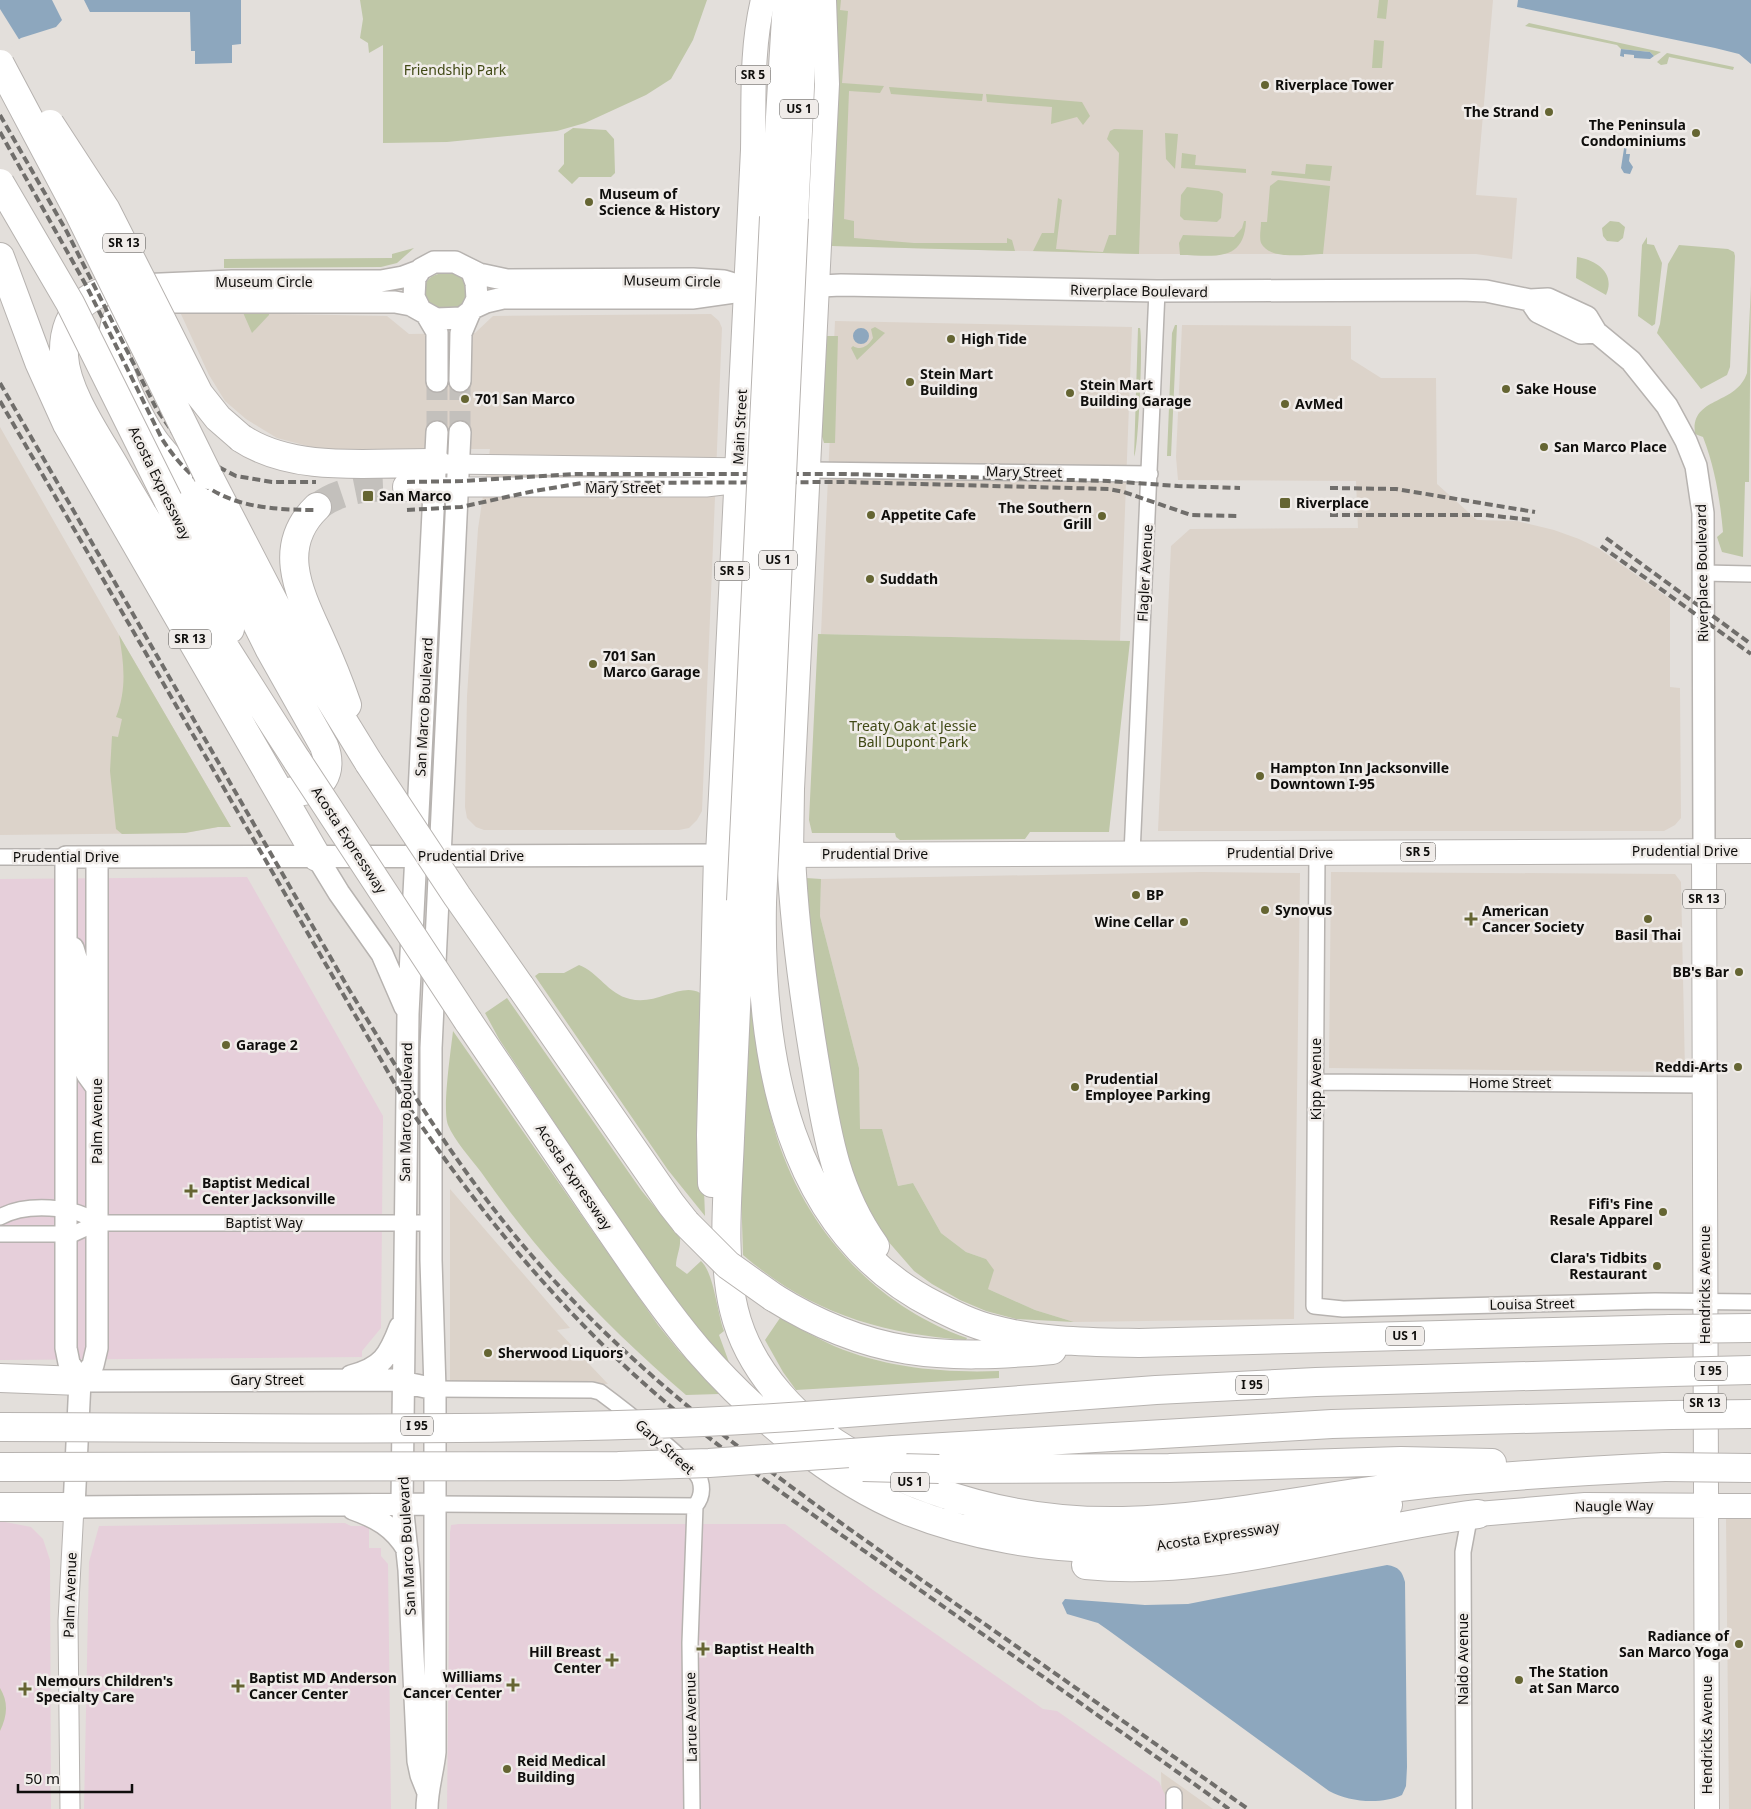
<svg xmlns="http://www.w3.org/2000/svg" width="1751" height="1809" viewBox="0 0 1751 1809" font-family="'Noto Sans',sans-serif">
	<rect width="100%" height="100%" fill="#e3dfdb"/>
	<path fill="#dcd3ca" d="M833,0H1493L1476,195L1517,198L1512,259L1476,254H1137L832,246L839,86Z
		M180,312L387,316L409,334L475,333L493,316L711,314L719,321L722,328L702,811L697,820L689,828L679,830H484L476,827L467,818L465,807L467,696L478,529L490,449H319L277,438L246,419L225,401L209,375Z
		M835,321L1132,327L1120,641L821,634Z
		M1182,325L1351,326V359L1381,378H1436L1437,484L1477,520L1517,521L1554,530L1579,539L1598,548L1670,599V687L1680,688L1681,818L1675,825L1664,831H1158L1171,546L1190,529L1358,528L1356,481L1178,480L1176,457Z
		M0,427L119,635L231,827H218L185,833L0,835Z
		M1201,872L1300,873L1294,1319L1074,1322L1035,1310L988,1289L986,1259L966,1252L941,1233L913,1183L898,1186L882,1129H860L859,1068L820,916L821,879Z
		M1331,872L1675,874L1681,882L1685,1072L1329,1068Z
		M450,1189L570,1328L557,1330L608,1384H450Z
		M1726,1519H1751V1809H1729Z
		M1161,1772L1213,1809H1162Z"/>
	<path fill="#e6cfda" d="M247,877L383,1116L381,1328L362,1351V1357L0,1360V879Z
		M0,1521L31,1527L43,1539L50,1560L51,1809H0Z
		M345,1523L351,1526H369V1548H381V1556L388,1564L391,1809H84L89,1562L99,1526Z
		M459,1524H785L873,1590L1043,1709L1057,1711L1159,1782L1165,1795V1809H447L450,1533L451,1525Z"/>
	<path fill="#bfc7a7" d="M360,0H707L693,40L671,79L646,95L585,123L557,131L447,142L383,143V45L369,53L368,43L360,38L363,19Z
		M833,0H841L840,10L848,11L842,83L884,86L880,93L849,91L844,219L854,221V238L914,243H1007V238L1012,240L1015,251L832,246L839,86Z
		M1379,0H1388L1386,19L1377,18Z
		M1529,23L1661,52L1654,56L1650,52L1621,49L1617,45L1525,26Z
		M1374,40L1384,41L1382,68H1372Z
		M1667,53L1734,67L1733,70L1669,57L1667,64L1661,65L1657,62Z
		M889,87L983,94L982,101L891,94Z
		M986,94L1082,102L1090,116L1083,125L1077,117L1051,124L1052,107L987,102Z
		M573,128L606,130L614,139L615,173L611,177H579L572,184L558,171L564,164V134Z
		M1114,129L1143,130L1139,254L1033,251L1042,233H1054L1058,198L1062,200L1056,249L1103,252L1109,235H1116L1119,153L1107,139L1110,131Z
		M1165,133L1178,134L1175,169L1166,159Z
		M1182,153L1196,155L1195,165L1246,169V173L1181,168Z
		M1306,164L1332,166L1330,181L1271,175L1272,171L1305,174Z
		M1278,180L1330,186L1323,254C1306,254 1270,261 1261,243C1259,237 1261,229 1261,222H1267L1270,186Z
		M1187,187L1219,191L1223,194L1221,218L1217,222L1184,220L1180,216L1181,195Z
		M1244,221H1246C1244,264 1212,255 1180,255L1179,243L1183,235L1234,237L1242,228Z
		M1610,221L1619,222L1625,227L1623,238L1618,242L1607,241L1603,236L1602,228Z
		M1647,237V244L1654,245L1662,263L1655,324L1652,326L1638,316L1642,245Z
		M1679,245L1728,249L1734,252L1735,256L1730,367L1727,375L1701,389L1657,333L1660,324L1668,264Z
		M414,248L397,263L381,267L224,268V259L392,258V254Z
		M1577,257C1596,260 1616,273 1606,295L1576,278Z
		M451,272L466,278L468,302L453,311L431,307C418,285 426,273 451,272Z
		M1751,285L1749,482H1745L1743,557L1722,552L1717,537L1723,532C1720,499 1715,468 1703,437L1695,434C1690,396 1736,406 1747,373Z
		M241,308L269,311V315L252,333Z
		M1175,325H1177L1171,456H1167L1172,333Z
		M875,327L885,333L857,360L851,348L853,346C861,351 868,346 873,338L871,329Z
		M1138,328H1140C1143,338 1139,449 1134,457Z
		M826,336H838L835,443H824L821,433Z
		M818,634L1130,641L1109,832H1030L1025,839L900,840L896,837L895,833H812L809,820Z
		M119,635L231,827H218L185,833L122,834L116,829L110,771L112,736L118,737L122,719L116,717C127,689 124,664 119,635Z
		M806,878L821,879L820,916L859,1068L860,1129H882L898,1186L913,1183L941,1233L966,1252L986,1259L994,1270L988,1289L1035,1310L1074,1322L1016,1319L986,1311L960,1300L932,1284L914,1271L873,1224L842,1150L803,910Z
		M579,965C598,972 608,994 630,999C656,1006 681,982 700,993L703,997L700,1085L705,1216L668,1170L535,976L539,973H564Z
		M750,996C757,1043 763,1092 777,1138C806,1229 875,1306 967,1338L966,1340C880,1334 809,1312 743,1255L741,1189Z
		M507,998L641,1190L680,1238C681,1248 676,1256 676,1266L687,1274L701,1261C714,1273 717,1312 724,1331L719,1335L730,1365L679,1310L499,1039L485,1013Z
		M453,1031L658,1325L679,1351L719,1394L686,1395C609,1329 539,1256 481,1172C471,1159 454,1140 448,1125C442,1109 451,1050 453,1031Z
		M780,1318C798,1327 816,1338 834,1346C886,1368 943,1373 999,1371V1378L796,1390L783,1372L765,1340Z
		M0,1688C9,1703 7,1716 0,1731Z"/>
	<path fill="#8da7be" d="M0,0H52L62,20L56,27L21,38L0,52Z
		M84,0H241V44L232,45V63L195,64V51H191L190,12H90Z
		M1518,0H1751V64L1739,54L1715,48L1517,7Z
		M1621,49L1650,52L1654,56L1650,59L1634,58V55L1624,54V57L1620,56Z
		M1625,142H1627L1626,154H1630L1629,161L1633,167L1630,174L1624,173L1621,168Z
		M853 336a8 8 0 1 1 16 0a8 8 0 1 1-16 0Z
		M1387,1565C1399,1567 1402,1571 1405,1582L1407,1767L1406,1786L1402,1795C1381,1805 1349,1802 1329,1791L1108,1630L1098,1623L1067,1614L1062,1603L1065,1599L1145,1605L1188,1604Z"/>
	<path fill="#e3dfdb" d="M0,9L20,41L0,54Z"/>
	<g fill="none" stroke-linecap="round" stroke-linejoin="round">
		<path stroke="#c3c0bc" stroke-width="21" stroke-dasharray="21 11" stroke-linecap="butt" d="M437,432V381
			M460,432V381"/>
		<path stroke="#c3c0bc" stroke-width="28" stroke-dasharray="28 14" stroke-linecap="butt" d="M317,507C343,487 376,487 407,487"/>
		<g stroke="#b7b3b0" stroke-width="18">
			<path id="minor" d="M809,470L1150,474
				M1703,573L1751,574
				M1317,853L1314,1306L1343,1309L1655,1301L1751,1302
				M1132,854L1157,291
				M0,857H66
				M1316,1082L1704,1085
				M0,1217C25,1203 75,1205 97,1223
				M0,1234H73L97,1223H431
				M435,1389L592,1390L600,1392C619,1406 694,1464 700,1480C703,1490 701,1499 695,1506
				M436,1504L695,1506
				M1174,1795V1809
				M692,1809L690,1643L695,1506
				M1464,1809L1463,1552L1468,1525L1476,1514"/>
		</g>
		<g stroke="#b7b3b0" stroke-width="21">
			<path id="tertiary" d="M445,464L750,468
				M444,487H706L749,482
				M70,1809L68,1621L74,1507"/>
		</g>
		<g stroke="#b7b3b0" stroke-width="24">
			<path id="secondary" d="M419,271L403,277L381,281H232L138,285L147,302H395L411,305L436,319L462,318L471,311L477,299L476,283L472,272
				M801,287L841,285L1157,291L1461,290L1486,291L1530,300L1548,299L1587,317L1596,332L1631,361L1667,406L1686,441L1696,466L1703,513L1704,851
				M1530,300L1538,312L1581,333L1596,332
				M473,308L486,302L503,298H692L763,288
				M420,309L414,297L415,278L421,269L434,262H455L479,274L507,280L693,279L724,281L744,287
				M427,315L437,332V381
				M460,381L461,333L469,314
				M317,857L339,893L382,954L405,1007
				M73,948L80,971L82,1060L87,1074L95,1085
				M351,1376C382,1368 389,1356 400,1327
				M80,1381L93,1365L97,1348V857
				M80,1381L392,1380L435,1389
				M436,1504L74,1507L80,1381L69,1363L66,1348V857L718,855
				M353,1509C376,1517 394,1527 407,1549
				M427,1790L421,1775L418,1761L409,1570L402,1504L408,1014L437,432
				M427,1809C427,1789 433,1772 435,1752V1389L431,1260V1048L460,432"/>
		</g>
		<g stroke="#b7b3b0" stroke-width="26">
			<path id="primary" d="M1704,851L1707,1809
				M738,855H718L753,150C754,99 751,50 763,0
				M774,855L1751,851
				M791,855L792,789L827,84L824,0
				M1478,1514L1585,1505L1751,1506"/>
		</g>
		<g stroke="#b7b3b0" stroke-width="30">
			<path id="motorway" d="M774,217L787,1
				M794,218L804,0
				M0,257L39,362L67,424L317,857
				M138,285C94,287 62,307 64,356C66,393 100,440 118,472C175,570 236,666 298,762
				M145,302C79,308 134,410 153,439C163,454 177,465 186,481L270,650L324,746C334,771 322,794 293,791
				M241,438C295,474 373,462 436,463
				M208,475L294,641L369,763
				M407,487H435
				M168,500L230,629
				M317,507C275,547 300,594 320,638C330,660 339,682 347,705
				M791,855C794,923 803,990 814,1057C826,1127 833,1187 875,1246
				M741,901C738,980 734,1059 730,1138C728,1192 721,1257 734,1310C749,1372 800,1425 855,1455C937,1500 1028,1523 1123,1521C1216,1519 1315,1497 1408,1486C1493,1476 1579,1471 1665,1467
				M762,902C759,1054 786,1231 936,1306C954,1315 972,1324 992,1329C1039,1342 1090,1342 1139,1343L1671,1329
				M520,986L671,1204L686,1223
				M468,1021C510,1082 551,1143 592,1204C626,1253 659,1304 698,1350C752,1412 831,1480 908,1511C971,1536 1046,1549 1113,1548C1206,1547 1298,1523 1388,1505
				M712,1183L711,1135L718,855
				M773,1297C869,1357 942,1360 1052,1350
				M0,1378L80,1381
				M833,1414L1156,1390L1316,1382L1672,1372
				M893,1450L1332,1424L1672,1415
				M939,1469L1169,1468L1401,1461L1492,1463
				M0,1507H74
				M1086,1565C1219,1578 1347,1530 1478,1514"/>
		</g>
		<use href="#minor" stroke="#fff" stroke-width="15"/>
		<use href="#tertiary" stroke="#fff" stroke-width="19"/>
		<use href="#secondary" stroke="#fff" stroke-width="21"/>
		<use href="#primary" stroke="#fff" stroke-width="24"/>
		<use href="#motorway" stroke="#fff" stroke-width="28"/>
		<path stroke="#706e6b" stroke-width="4" stroke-dasharray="8 4" stroke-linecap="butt" d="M0,115L67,232L156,408L176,437L197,456L236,476L272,482H316
			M0,132L87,287L162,439C203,502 247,510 317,510
			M0,383L347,986C409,1089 468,1186 549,1275C658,1395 791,1488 923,1581C1032,1657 1140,1733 1248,1809
			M0,401L406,1103C466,1193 533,1277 611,1353C696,1435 796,1503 893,1571C1005,1650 1118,1729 1229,1809
			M407,482L462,481L576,474H845L1108,481L1178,486L1240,488
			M1330,488L1396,489L1535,512
			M407,510L461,507L534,491L582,483L844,482L1109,489L1124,492L1191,515L1240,516
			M1330,515H1485L1533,520
			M1606,538L1751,644
			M1601,546L1751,654"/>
		<g stroke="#b7b3b0" stroke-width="30" stroke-linecap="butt">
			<path id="motorway-bridge" d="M0,64L79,213L208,475
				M50,124L106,210L199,394L218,418L241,438
				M0,183L70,303L168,500
				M298,762L468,1021
				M369,763L457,896L520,986
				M741,901L774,217
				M762,902L794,218
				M686,1223L728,1265L773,1297
				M1671,1329L1751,1328
				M1672,1372L1751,1370
				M1672,1415L1751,1414
				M0,1427C277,1427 556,1435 833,1414
				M0,1467L618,1466L709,1463L893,1450
				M863,1467L939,1469
				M1665,1467L1751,1468"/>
		</g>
		<use href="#motorway-bridge" stroke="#fff" stroke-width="28"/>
	</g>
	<g fill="#656532" stroke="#f0ece9" stroke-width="2">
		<circle cx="1265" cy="85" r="5"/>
		<circle cx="1549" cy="112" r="5"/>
		<circle cx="1696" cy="133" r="5"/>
		<circle cx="589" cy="202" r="5"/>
		<circle cx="951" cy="339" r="5"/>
		<circle cx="910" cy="382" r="5"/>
		<circle cx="1506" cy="389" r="5"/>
		<circle cx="1070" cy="393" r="5"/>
		<circle cx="465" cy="399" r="5"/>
		<circle cx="1285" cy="404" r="5"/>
		<circle cx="1544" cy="447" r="5"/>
		<rect x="362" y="490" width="12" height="12" rx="2.5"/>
		<rect x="1279" y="497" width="12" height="12" rx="2.5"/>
		<circle cx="871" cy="515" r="5"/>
		<circle cx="1102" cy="516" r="5"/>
		<circle cx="870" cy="579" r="5"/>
		<circle cx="593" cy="664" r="5"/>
		<circle cx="1260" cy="776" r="5"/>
		<circle cx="1136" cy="895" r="5"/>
		<circle cx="1265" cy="910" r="5"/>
		<path d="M1468.5 911.5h5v5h5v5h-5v5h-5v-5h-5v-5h5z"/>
		<circle cx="1648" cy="919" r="5"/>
		<circle cx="1184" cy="922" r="5"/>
		<circle cx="1739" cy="972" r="5"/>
		<circle cx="226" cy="1045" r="5"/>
		<circle cx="1738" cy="1067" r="5"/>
		<circle cx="1075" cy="1087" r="5"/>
		<path d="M188.5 1183.5h5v5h5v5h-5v5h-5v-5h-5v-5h5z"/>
		<circle cx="1663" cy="1212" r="5"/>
		<circle cx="1657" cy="1266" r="5"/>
		<circle cx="488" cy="1353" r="5"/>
		<circle cx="1739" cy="1644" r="5"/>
		<path d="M700.5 1641.5h5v5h5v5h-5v5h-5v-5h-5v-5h5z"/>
		<path d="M609.5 1652.5h5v5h5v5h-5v5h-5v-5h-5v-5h5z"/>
		<circle cx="1519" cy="1680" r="5"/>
		<path d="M510.5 1677.5h5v5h5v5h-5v5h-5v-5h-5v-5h5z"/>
		<path d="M235.5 1678.5h5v5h5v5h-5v5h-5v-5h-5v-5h5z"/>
		<path d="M22.5 1681.5h5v5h5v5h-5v5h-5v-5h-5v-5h5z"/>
		<circle cx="507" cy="1769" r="5"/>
	</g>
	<g text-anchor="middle" stroke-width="5" stroke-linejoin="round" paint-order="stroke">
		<g fill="#f0ece9" stroke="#52514e" stroke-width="1">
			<rect x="735.5" y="65.5" width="35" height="19" rx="4"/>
			<rect x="780" y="99.5" width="38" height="19" rx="4"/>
			<rect x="103" y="233.5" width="42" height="19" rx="4"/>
			<rect x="759" y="550.5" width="38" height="19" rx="4"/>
			<rect x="714.5" y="561.5" width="35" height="19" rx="4"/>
			<rect x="169" y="629.5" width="42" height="19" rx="4"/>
			<rect x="1400.5" y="842.5" width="35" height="19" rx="4"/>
			<rect x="1683" y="889.5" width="42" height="19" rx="4"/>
			<rect x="1386" y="1326.5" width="38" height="19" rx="4"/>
			<rect x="1695" y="1361.5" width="32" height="19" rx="4"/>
			<rect x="1236" y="1375.5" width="32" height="19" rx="4"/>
			<rect x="1684" y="1393.5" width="42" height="19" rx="4"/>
			<rect x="401" y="1416.5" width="32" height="19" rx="4"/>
			<rect x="891" y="1472.5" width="38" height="19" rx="4"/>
		</g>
		<g font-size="12" font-weight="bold" fill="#0f0e0c">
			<text x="753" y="79">SR 5</text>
			<text x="799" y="113">US 1</text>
			<text x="124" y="247">SR 13</text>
			<text x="778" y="564">US 1</text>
			<text x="732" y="575">SR 5</text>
			<text x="190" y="643">SR 13</text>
			<text x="1418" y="856">SR 5</text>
			<text x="1704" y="903">SR 13</text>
			<text x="1405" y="1340">US 1</text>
			<text x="1711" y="1375">I 95</text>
			<text x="1252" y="1389">I 95</text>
			<text x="1705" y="1407">SR 13</text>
			<text x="417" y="1430">I 95</text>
			<text x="910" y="1486">US 1</text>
		</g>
		<g font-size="14" fill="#404915" stroke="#f0ece9">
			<text x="455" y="75">Friendship Park</text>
			<text x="913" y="731">Treaty Oak at Jessie<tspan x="913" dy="16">Ball Dupont Park</tspan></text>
		</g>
		<g font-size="14" font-weight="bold" fill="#0f0e0c" stroke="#f0ece9" text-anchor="start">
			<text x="1275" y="90">Riverplace Tower</text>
			<text x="1539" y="117" text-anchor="end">The Strand</text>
			<text x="1686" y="130" text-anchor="end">The Peninsula<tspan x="1686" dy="16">Condominiums</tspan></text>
			<text x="599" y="199">Museum of<tspan x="599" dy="16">Science &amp; History</tspan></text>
			<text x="961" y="344">High Tide</text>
			<text x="920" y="379">Stein Mart<tspan x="920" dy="16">Building</tspan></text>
			<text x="1080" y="390">Stein Mart<tspan x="1080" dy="16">Building Garage</tspan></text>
			<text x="1516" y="394">Sake House</text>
			<text x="475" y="404">701 San Marco</text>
			<text x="1295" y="409">AvMed</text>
			<text x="1554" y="452">San Marco Place</text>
			<text x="379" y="501">San Marco</text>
			<text x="1296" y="508">Riverplace</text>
			<text x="1092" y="513" text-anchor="end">The Southern<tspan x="1092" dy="16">Grill</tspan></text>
			<text x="881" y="520">Appetite Cafe</text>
			<text x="880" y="584">Suddath</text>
			<text x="603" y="661">701 San<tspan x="603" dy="16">Marco Garage</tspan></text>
			<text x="1270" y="773">Hampton Inn Jacksonville<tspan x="1270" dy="16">Downtown I-95</tspan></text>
			<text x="1146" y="900">BP</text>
			<text x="1275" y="915">Synovus</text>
			<text x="1482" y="916">American<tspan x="1482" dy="16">Cancer Society</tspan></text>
			<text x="1174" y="927" text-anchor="end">Wine Cellar</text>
			<text x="1648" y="940" text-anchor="middle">Basil Thai</text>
			<text x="1729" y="977" text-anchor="end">BB's Bar</text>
			<text x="236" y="1050">Garage 2</text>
			<text x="1728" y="1072" text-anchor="end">Reddi-Arts</text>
			<text x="1085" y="1084">Prudential<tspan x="1085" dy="16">Employee Parking</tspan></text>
			<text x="202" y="1188">Baptist Medical<tspan x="202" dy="16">Center Jacksonville</tspan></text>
			<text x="1653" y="1209" text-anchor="end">Fifi's Fine<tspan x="1653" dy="16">Resale Apparel</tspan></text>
			<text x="1647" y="1263" text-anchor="end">Clara's Tidbits<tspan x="1647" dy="16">Restaurant</tspan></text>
			<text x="498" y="1358">Sherwood Liquors</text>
			<text x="1729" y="1641" text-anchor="end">Radiance of<tspan x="1729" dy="16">San Marco Yoga</tspan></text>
			<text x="714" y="1654">Baptist Health</text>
			<text x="601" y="1657" text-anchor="end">Hill Breast<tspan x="601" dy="16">Center</tspan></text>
			<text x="1529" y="1677">The Station<tspan x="1529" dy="16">at San Marco</tspan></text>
			<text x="502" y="1682" text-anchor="end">Williams<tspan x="502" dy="16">Cancer Center</tspan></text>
			<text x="249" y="1683">Baptist MD Anderson<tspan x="249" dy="16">Cancer Center</tspan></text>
			<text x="36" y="1686">Nemours Children's<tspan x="36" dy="16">Specialty Care</tspan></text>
			<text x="517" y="1766">Reid Medical<tspan x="517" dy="16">Building</tspan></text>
		</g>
		<g font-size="14" fill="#0f0e0c" stroke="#f0ece9">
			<text transform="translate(672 281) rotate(1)" y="5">Museum Circle</text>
			<text x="264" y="287">Museum Circle</text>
			<text transform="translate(1139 291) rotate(1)" y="5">Riverplace Boulevard</text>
			<text transform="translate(740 427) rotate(-87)" y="5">Main Street</text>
			<text transform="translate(1024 472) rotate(1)" y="5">Mary Street</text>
			<text transform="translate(160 483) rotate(64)" y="5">Acosta Expressway</text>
			<text x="623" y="493">Mary Street</text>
			<text transform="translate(1145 573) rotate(-87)" y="5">Flagler Avenue</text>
			<text transform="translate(1702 573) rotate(-91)" y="5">Riverplace Boulevard</text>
			<text transform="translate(424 707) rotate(-87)" y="5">San Marco Boulevard</text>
			<text transform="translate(349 840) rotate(57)" y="5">Acosta Expressway</text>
			<text x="1685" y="856">Prudential Drive</text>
			<text x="1280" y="858">Prudential Drive</text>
			<text x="875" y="859">Prudential Drive</text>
			<text x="471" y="861">Prudential Drive</text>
			<text x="66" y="862">Prudential Drive</text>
			<text transform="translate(1316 1079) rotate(-90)" y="5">Kipp Avenue</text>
			<text x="1510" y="1088">Home Street</text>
			<text transform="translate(406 1112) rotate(-89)" y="5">San Marco Boulevard</text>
			<text transform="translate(97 1121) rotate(-90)" y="5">Palm Avenue</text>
			<text transform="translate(574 1177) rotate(56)" y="5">Acosta Expressway</text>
			<text x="264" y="1228">Baptist Way</text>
			<text transform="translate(1705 1285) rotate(-90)" y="5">Hendricks Avenue</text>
			<text transform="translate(1532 1304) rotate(-1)" y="5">Louisa Street</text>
			<text x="267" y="1385">Gary Street</text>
			<text transform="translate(665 1447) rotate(42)" y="5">Gary Street</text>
			<text transform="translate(1614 1506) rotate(-1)" y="5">Naugle Way</text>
			<text transform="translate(1218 1536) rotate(-9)" y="5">Acosta Expressway</text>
			<text transform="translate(407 1546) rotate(-93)" y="5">San Marco Boulevard</text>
			<text transform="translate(70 1595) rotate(-88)" y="5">Palm Avenue</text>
			<text transform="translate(1463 1659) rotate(-90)" y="5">Naldo Avenue</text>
			<text transform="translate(691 1717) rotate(-91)" y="5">Larue Avenue</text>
			<text transform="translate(1707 1735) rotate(-90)" y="5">Hendricks Avenue</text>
		</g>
	</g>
	<path d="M18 1784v8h114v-8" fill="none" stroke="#0f0e0c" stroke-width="2.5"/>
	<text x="25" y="1784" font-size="15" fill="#0f0e0c" stroke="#f0ece9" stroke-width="4" paint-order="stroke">50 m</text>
</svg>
